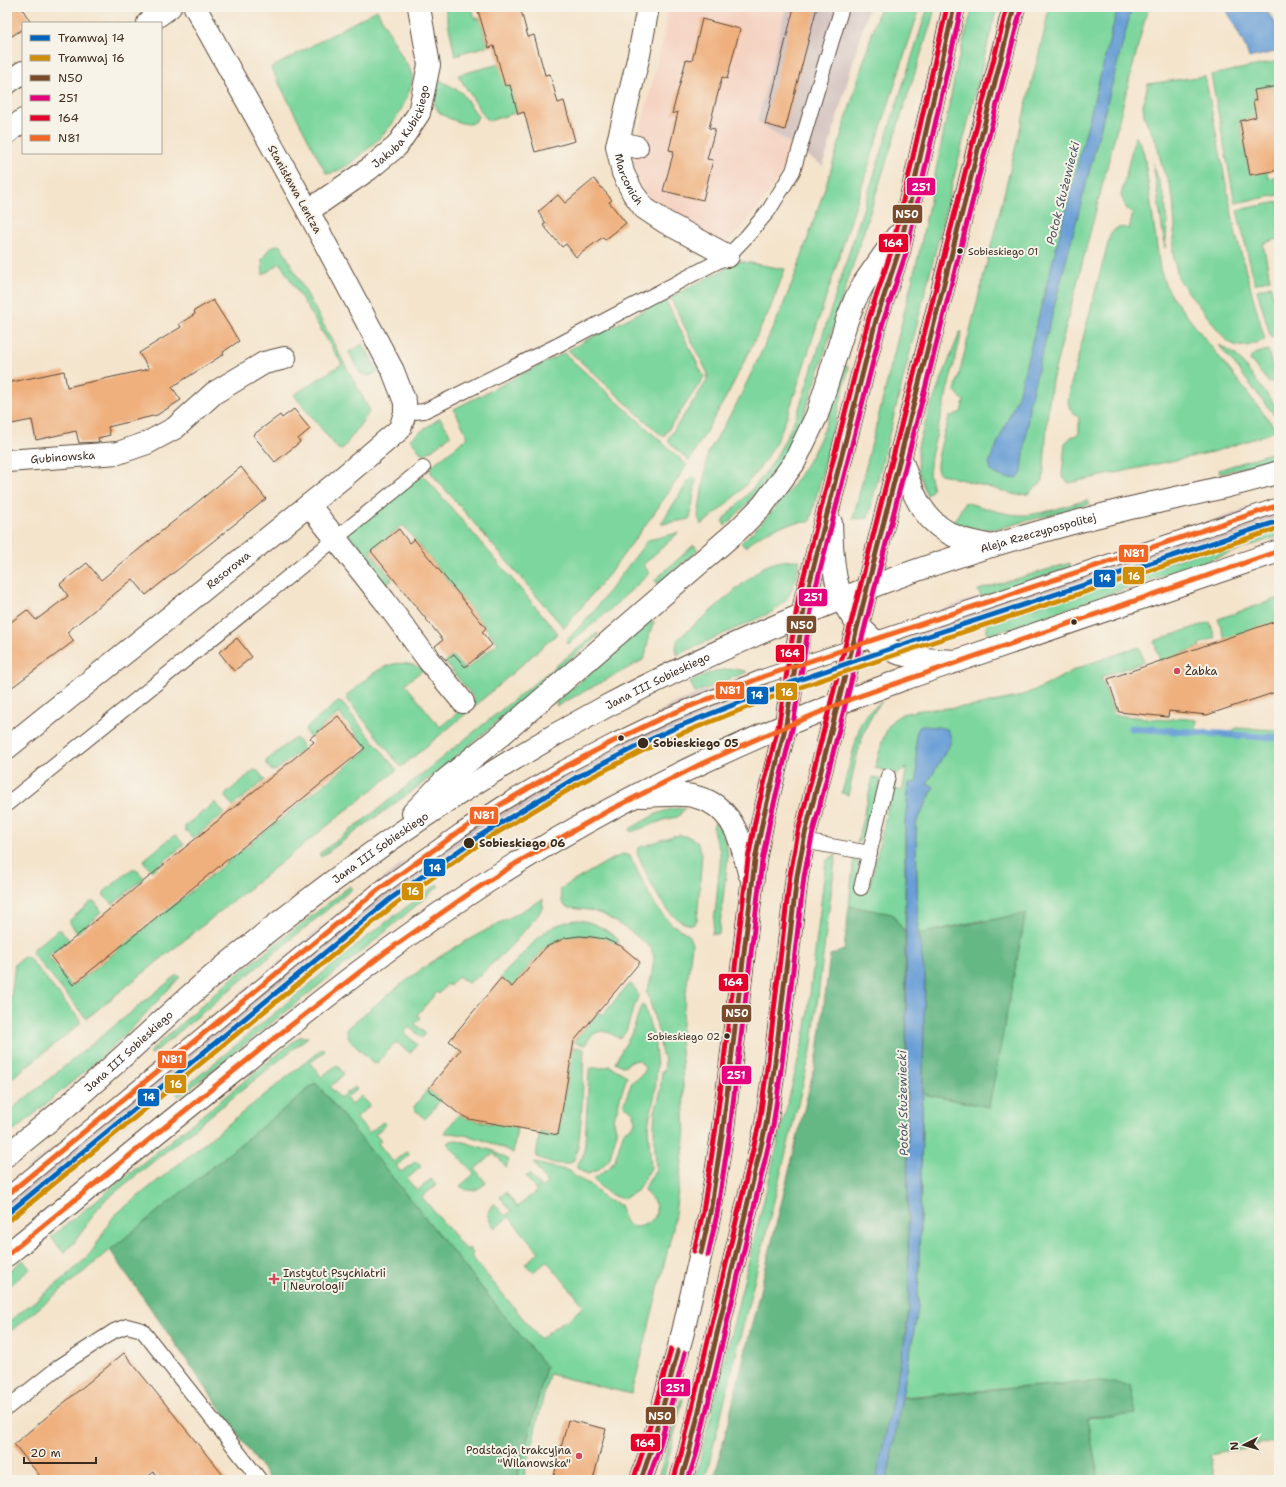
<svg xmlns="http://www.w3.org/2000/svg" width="1286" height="1487" viewBox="0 0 1286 1487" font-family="'Shantell Sans',sans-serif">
	<rect width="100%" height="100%" fill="#f7f3e8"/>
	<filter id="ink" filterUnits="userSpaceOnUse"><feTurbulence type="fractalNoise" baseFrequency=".025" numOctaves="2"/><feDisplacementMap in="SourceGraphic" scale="8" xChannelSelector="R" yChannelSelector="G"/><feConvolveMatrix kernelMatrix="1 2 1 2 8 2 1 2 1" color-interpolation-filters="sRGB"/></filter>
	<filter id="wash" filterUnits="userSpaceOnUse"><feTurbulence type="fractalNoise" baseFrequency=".012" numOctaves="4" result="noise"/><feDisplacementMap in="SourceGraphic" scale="16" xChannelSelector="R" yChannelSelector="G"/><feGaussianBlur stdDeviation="0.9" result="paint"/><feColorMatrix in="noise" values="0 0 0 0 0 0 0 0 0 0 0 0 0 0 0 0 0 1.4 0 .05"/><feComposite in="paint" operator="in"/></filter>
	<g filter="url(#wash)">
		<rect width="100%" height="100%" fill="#f4e4cc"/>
		<path fill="#f5d3c2" d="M688,7H786L757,120L792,145L781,173L768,194L740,230L722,246L648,201L639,182L633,159L666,28V11Z"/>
		<path fill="#d1c0bd" d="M786,7H869L823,166L757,121Z
			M1279,495V526L989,622L990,623L965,631L908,649L881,635L897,625L981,596V597L1238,512Z
			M756,672L773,681L747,704L676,735L674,733L573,784L501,827L434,872L359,931L28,1204L7,1222V1186L338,913L403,863L422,849L423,850L664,712L663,709L696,694Z"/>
		<path fill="#7cd69d" stroke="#5c805e" d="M445,7H472L475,19L480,18L488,46L460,53L461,55L455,56Z
			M880,7H920L794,396C790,408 786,419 781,431C764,470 734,500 701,525L698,516L708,453L736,405L781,311L796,273L830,173Z
			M928,7H935L930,26L812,392C806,408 801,425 793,441C776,473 752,500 725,526L723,522L724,519C733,508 745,498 754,487C774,465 786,439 798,412Z
			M973,7H997L868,518L853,519L920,249L958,61Z
			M1049,7H1148L1052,381L1048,410L1043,481L1028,494L1017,495L941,474C938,472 938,472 937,469C936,457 946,429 949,417L961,412L964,401L955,391L1044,33Z
			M377,10C386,26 394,42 403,58C406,63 411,70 412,75C414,86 401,111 395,120C387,133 341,178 326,173L271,68Z
			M1279,61V86L1255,90L1256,117L1240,121L1250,174L1267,172L1268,178L1279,176V195L1235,203L1211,75Z
			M499,64L510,85L518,112L489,121L486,119L458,75Z
			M1205,76L1236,235L1265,340C1249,345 1241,351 1226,340L1185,288L1178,277L1173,254V239L1175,227L1173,199L1168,180L1163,170L1156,141L1148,125L1144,115L1143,105L1148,84Z
			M440,80L461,92L478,116C477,119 476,121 473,123C466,127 444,117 439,112C435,107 434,103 434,97C433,91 432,88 435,82Z
			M1135,136L1140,143L1144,154L1160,269L1165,284L1173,298L1275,428L1271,433L1213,452L1069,483L1062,477L1065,443L1071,437L1079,434V418C1064,405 1068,402 1071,384L1110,235C1115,227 1121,226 1129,229L1133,213L1127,209L1121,196Z
			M1153,163L1165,200L1167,225L1165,248Z
			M1279,202V238L1263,244L1270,279L1255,284L1237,210Z
			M276,245L281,246L370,411L342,450L338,449L294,395L342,364L280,263L263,275L262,259L270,248Z
			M738,261L785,269L770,309L729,392L689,461L669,442L668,439L707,381L708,374L670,297L729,267Z
			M1271,286L1279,326V335L1271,338L1257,290Z
			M665,299L704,377L664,436H662L568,350Z
			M960,332H962L931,456L929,474L933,489L927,496L918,470V446L929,411Z
			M363,344L378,371L370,376L360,373L349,352Z
			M1219,345L1236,355L1243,364L1279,410V421Z
			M1268,350L1276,381L1269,383L1250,360C1252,353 1261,352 1268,350Z
			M564,353L687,465L655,512L610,573L564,628L431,473L430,467L468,437L454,409Z
			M845,365L849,367L810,522C782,523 766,529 745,547L741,543C776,510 807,473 825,427C832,407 838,386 845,365Z
			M440,418L449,432L450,436L426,454L421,453L410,439Z
			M1279,450V457L1220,474L1219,470Z
			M419,477H425L558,633L467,713L401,767L347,699V695C365,681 383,659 409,664C414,665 419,666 423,670L405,684L440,727L475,699L445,662L453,656L465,670L498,643L403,525L370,551L392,580L385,586L346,535Z
			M691,477H694L696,479L690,519L662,524V522Z
			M1088,500L1090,504L1001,528L992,529H975L954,522L965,502C982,507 1001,514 1019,515C1040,516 1067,505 1088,500Z
			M1279,526V536L988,636L986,624L989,623V622Z
			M678,533L643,565L650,573L604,615L568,644L566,641L592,613L648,540Z
			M694,545L698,550L658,584L655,580Z
			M800,560C794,583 793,600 770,613L677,655L676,647L678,639L759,570C772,561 785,560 800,560Z
			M1070,563L1071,567L981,597L978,590Z
			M1279,598V620L1227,644L1218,619Z
			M653,620L654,623C646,636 649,650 643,660L557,706L556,702Z
			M1210,622L1215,638L1199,644L1200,647L1160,661L1154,641Z
			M597,633L599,635L476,740L431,777L321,857L319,854L377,810Z
			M1139,647L1144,662L1101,677L1114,715L1167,720L1177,718L1197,720L1196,730L1229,733L1236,728L1279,730V1441L1210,1455L1215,1480H1099L1086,1418L1135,1414L1100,1381L902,1397L918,1309L923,1094L989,1107L984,920L918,934L916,824L934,787L927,784L951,742L916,734L917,782L909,783L905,824V933L892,914L849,906L854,857L860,866L856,887L869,890L893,783L896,784L895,789L902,791L907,767L898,774L875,768L882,742L888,727L893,720L902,714L920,710L976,706L1017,697L1043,687L1070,672L1091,663Z
			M733,669L746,671L747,672L695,693L690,681L715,671Z
			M338,702L342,703L397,770L87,1018L84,1016L32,953L33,949L58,930H61L69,940L48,956L72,987L368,749L339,713L310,737L305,732L306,728Z
			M882,702C861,722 855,768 848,795L842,793L861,722L868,712Z
			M293,739H297L304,748L275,771L273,770L272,771L266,764V761Z
			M254,770L258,771L265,780L233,806L225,797L226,794Z
			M873,777L881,779L867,837L857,843Z
			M214,803L217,804L224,813L194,838L192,836H191L185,830V826Z
			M680,808H685L678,817L667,819L631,832L630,829C646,820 661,809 680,808Z
			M715,822C723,833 727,843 728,856L719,934H712C715,916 717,899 718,882C719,872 721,863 720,854C720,843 709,832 715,822Z
			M680,835L692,838L697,842L702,853L698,909L697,920L693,925C664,923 648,875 637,853L638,848L673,836Z
			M173,836H177L184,845L152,871L144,862L145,859Z
			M624,854L630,856L653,902L661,913L673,925L688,934L692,944L680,1040L682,1061L685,1139L673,1228L637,1374L631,1394L549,1374L523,1480H517L546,1367L316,1083L7,1334V1323C33,1302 62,1282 86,1258C98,1246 104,1228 115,1215L323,1048L325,1051L310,1063L321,1077L337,1065L344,1074L330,1087L340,1098L355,1087L357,1089L346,1098L351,1105L361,1096L370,1105L356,1118L369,1133L383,1122L386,1125L375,1134L381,1141L378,1143L393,1162L407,1151L410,1154L396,1166L401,1172L416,1161L421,1167L407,1179L417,1191L431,1179L436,1185L422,1197L466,1250L469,1248L473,1254L471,1256L540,1339L555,1327L570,1318L584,1306L547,1261L533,1272L525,1264L539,1252L509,1217L495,1228C487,1218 485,1213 494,1203L505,1216L511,1211L500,1197L506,1192L517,1207L537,1191L526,1177L529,1174L541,1188L547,1183L534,1163L570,1171L575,1177L591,1185L606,1200L620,1205C622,1210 623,1220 628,1224C636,1231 648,1224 655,1217C659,1202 652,1201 644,1190L645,1187L656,1170L654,1125L655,1112L660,1094L662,1071L664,1072L665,1064L664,1055H662L658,1031L648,994L646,993L651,979L654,958L651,948L633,933L604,915L589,910L569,908L564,905L562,902L560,889L610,860Z
			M836,854L811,1051L705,1480H695L801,1049L806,1027L826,861Z
			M132,869H136L144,878L113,904L111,902H110L104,896V892Z
			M437,884L439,886L373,942L179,1097L177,1094L364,939Z
			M350,886L352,889L151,1055L149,1052L229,981Z
			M543,899L542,908L538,915L509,948L480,975L468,983L458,976L450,986L447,984L439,994L437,992L417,1015L421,1018L415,1024L426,1034L422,1038L409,1027L404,1033L417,1044L410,1053L396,1042L376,1064L372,1063C364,1050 347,1046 347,1028C379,1002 410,976 444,954C476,934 511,918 543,899Z
			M91,902H95L102,912L77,933L70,923V920Z
			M576,920C591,920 607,930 618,939L619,944L592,937L579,936L557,941L546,947L512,987L500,977C507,970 514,964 520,957C539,937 546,925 576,920Z
			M24,957H28L80,1020V1024L7,1082V1032L15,964Z
			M177,975L180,977L133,1027L99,1059L7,1137V1113Z
			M631,984L637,991L638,996L626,1031L622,1037C617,1038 615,1036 610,1033C599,1028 590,1035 585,1045L575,1043L574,1041L599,1012L603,1015L627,986Z
			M642,1004L644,1005L654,1038L657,1066L655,1094L648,1126L651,1168L637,1191L623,1199C609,1195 603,1190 593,1179L609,1168L615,1160L624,1131L632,1127L635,1123C636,1114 633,1111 625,1106L624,1103L632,1082L644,1073L645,1068L639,1060L629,1062L627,1065L622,1066L615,1062L632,1033Z
			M299,1037H308L103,1202C89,1218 80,1239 64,1253L51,1237Z
			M575,1047L584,1049C583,1066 583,1154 572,1162C562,1168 545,1160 536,1157L540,1132L558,1135L573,1048Z
			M610,1066L627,1076L620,1098L617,1110L613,1118L617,1132L609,1160L598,1170L588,1174L579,1170L576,1166L583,1156L585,1143L589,1072L591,1068H602Z
			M428,1089L441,1100L425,1119L415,1110L414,1107Z
			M459,1114L469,1119L493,1124L494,1119L514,1123L513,1127L517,1128L513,1153C491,1142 468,1133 444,1133Z
			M457,1140L493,1151L509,1160L506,1167L494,1153L475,1169L486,1183C478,1190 470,1194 460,1186L474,1174L447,1143L450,1141Z
			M23,1260L30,1269L7,1288V1273Z
			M681,1399H683L663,1480H657L668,1446Z"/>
		<path fill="#65b784" stroke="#507051" d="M849,906L892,914L905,933L909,1311L905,1339L877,1477L850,1480H714L818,1052L830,955L844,950Z
			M1026,913L989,1107L923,1094L925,976L918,934Z
			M316,1083L546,1367L517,1480H270L110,1250Z
			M1100,1381L1130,1385L1136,1414L1087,1418L1099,1480H887L902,1398Z"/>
		<path fill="#699fd6" stroke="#52647a" d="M1118,7H1132L1030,400L1022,472L1020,476C1009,481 1000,477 991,471L989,463L1018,396Z
			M1225,7H1264L1275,23L1279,26V51L1249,58L1246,48Z
			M923,726L938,727L947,729L951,737V742L927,784L934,787L916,824L918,934L925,976L918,1309L887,1480H876L905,1339L909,1311L905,824L909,783L917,782L916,734L919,727Z"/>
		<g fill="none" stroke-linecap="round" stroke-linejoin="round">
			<path stroke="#699fd6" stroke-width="7" d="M1131,728L1279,738"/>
		</g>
		<g id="blocks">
			<path fill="#efb07e" d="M7,7H21L31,23H23V29L7,39Z
				M477,7H520L528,37L534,35L545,75L550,74L558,103L564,101L575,141L535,152L524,112L518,114L510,85L505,86L494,46L489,48Z
				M794,7H817L785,130L765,124Z
				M702,19L740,29L727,79L722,77L709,128L715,129L707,159L713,160L703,200L663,191L674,151L669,150L678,112L672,114L686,60L692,61Z
				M1279,86V170L1250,175L1240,121L1256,117L1253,101L1256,100L1254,90Z
				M594,179L612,200L609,202L626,223L605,240L603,237L576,257L566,244L562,247L543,225L546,223L538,212L558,195L565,203Z
				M213,300L239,341L223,352L224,354L172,387L181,400L157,415L108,427L110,435L98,438L99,442L79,443L76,431L36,440L32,420L7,425V383L64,371L67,387L149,369L139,353L181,327L179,324L195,314L194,311Z
				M294,409L310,429L298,439L300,442L275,462L253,435L280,415L282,418Z
				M241,467L266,499L146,595L133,579L67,632L74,641L7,691V625L27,610L36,620L68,596L60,584L87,563L101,580Z
				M399,529L409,543L414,539L486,628L482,632L492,645L465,667L454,654L446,660L440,654L435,646L443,640L371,551Z
				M1279,620V691L1207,715L1169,711L1168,717L1119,712L1108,679Z
				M237,638L252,657L234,671L219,652Z
				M338,716L365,748L73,985L51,957L314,742L310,738Z
				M579,936L592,937L605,939L621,946L640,962L574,1041L558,1135L469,1119L459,1114L428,1089L460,1050L449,1041L501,978L512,987L546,947L565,938Z
				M124,1353L227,1480H160L154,1472L143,1480H43L14,1444Z
				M568,1420L606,1429L593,1480H553Z"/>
		</g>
	</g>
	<g filter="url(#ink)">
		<use href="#blocks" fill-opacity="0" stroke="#574638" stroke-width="1"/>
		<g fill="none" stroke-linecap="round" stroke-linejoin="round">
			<g stroke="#574638" stroke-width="16">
				<path id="service" d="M405,413L424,411L441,403L558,345L728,256L748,235L769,210L793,171L842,7
					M7,804L423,468
					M803,841L870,853
					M861,888L888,776
					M7,1195L378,890L460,831L500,805L561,769L614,741L666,716L765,676L1279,505
					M7,1408L60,1366L114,1331L127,1326L142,1330L260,1480"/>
			</g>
			<g stroke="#574638" stroke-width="24">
				<g id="minor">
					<path id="s1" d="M648,7L639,55L617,146L623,173L633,193L644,208L665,222L728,256"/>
					<path d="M148,23L170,7"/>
					<path d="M7,83L23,72"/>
					<path d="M7,133L23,120"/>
					<path d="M618,142L637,147"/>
					<path id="s2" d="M308,211L369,169L397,146L419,113L429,65L419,7"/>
					<path id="s3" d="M7,461L118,453L147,443L175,428L214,393L264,363L285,358"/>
					<path d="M309,505L384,600L429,661L463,702"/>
					<path id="s4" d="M7,748L341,479L400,429L405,413V402L393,371L308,211L195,7"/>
				</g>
			</g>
			<g stroke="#574638" stroke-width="24">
				<g id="tertiary">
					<path id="s5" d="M866,589C950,556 1038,531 1126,509C1177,497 1229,488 1279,472"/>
					<path d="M837,704L904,679L1279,551"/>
				</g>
			</g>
			<g stroke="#574638" stroke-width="24">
				<g id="secondary">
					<path d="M900,455C912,492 922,525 962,539C972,542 982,544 992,546"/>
					<path d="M831,523C832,542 832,564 837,583C845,616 871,647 905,655C921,660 939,660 956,661"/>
					<path d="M641,796C656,796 670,794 684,795C693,795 700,798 708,801C736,815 742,845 749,873"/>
					<path d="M413,813L444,781L501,735L738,530L763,505L794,463L817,415L847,320L855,300L864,283L897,236"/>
					<path id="s6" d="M7,1155C35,1132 64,1110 91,1085C120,1060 147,1034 176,1008C206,980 239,954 272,928C377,845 488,770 605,707C690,662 777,624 866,589"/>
					<path d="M7,1255C85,1191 163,1127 242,1064C315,1005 388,947 467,895C583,818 708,755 837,704"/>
					<path d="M641,1480L651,1450L683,1332L710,1213L723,1128L755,860L763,819L786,724L798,643L806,597L876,320L899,251L954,7"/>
					<path d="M681,1480L689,1453L766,1125L775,1062L797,876L805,834L1014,7"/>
				</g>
			</g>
			<use href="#service" stroke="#fff" stroke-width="14"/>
			<use href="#minor" stroke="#fff" stroke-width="22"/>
			<use href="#tertiary" stroke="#fff" stroke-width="22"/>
			<use href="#secondary" stroke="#fff" stroke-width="22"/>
			<g stroke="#f7f3e8" stroke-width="8">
				<path id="bus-1" d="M701,1253L710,1213L723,1128L755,860L763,819L786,724L806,597L876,320L899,251L954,7
					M641,1480L651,1450L678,1351
					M681,1480L689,1453L766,1125L775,1062L797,876L805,834L1014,7"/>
			</g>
			<g stroke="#f7f3e8" stroke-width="8">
				<path id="bus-2" d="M708,1255L717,1214L730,1129L762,861L770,820L793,725L813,598L883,322L906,253L961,9
					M648,1480L658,1452L685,1353
					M688,1480L696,1455L773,1126L782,1063L804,877L812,836L1021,9"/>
			</g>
			<g stroke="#f7f3e8" stroke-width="8">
				<path id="bus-3" d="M694,1251L703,1212L716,1127L748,859L756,817L779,723L799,595L869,318L892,249L947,7
					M634,1478L644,1448L671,1349
					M674,1478L682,1451L759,1124L768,1061L790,875L798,832L1007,7"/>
			</g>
			<g stroke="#f7f3e8" stroke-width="8">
				<path id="bus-4" d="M7,1195L378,890L460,831L500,805L561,769L614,741L666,716L765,676L1279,505
					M7,1255L272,1040L383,954L470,893L515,864L608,811L703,763L752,741L851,699L1279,551"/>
			</g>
			<use href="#bus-1" stroke="#7a4b2a" stroke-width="5"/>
			<use href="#bus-2" stroke="#e5007d" stroke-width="5"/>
			<use href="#bus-3" stroke="#e4002b" stroke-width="5"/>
			<use href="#bus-4" stroke="#f26522" stroke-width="5"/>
			<g stroke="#f7f3e8" stroke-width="8">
				<path id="tram-1" d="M7,1214L390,899L481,835L577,777L643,743L677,727L781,686L922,638L1279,521"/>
			</g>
			<g stroke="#f7f3e8" stroke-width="8">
				<path id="tram-2" d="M11,1219L394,905L485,840L580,783L646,749L680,734L783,693L924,645L1279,528"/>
			</g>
			<use href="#tram-1" stroke="#0065bd" stroke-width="5"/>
			<use href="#tram-2" stroke="#d18d06" stroke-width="5"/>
		</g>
	</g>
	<g fill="#3b2a1e" stroke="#f7f3e8" stroke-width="1.5">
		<circle cx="960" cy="251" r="3.5"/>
		<circle cx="1074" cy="622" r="3.5"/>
		<circle cx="621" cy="738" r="3.5"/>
		<circle cx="643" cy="743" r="6"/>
		<circle cx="469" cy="843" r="6"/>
		<circle cx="727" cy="1036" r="3.5"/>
	</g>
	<g fill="#d1495b" stroke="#f7f3e8" stroke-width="1.5">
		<circle cx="1177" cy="671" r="4"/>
		<path d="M272 1273h4v4h4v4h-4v4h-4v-4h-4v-4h4z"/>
		<circle cx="579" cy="1456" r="4"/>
	</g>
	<g text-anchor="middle" stroke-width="4" stroke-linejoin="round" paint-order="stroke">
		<g font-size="10" fill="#3b2a1e" stroke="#f7f3e8" text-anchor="start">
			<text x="968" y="255">Sobieskiego 01</text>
			<text x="720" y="1040" text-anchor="end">Sobieskiego 02</text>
		</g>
		<g font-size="11" fill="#3b2a1e" stroke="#f7f3e8">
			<text dy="4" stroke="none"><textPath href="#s2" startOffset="129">Jakuba Kubickiego</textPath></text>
			<text dy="4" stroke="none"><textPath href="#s1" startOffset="178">Marconich</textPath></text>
			<text transform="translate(295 189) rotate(61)" y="4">Stanisława Lentza</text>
			<text dy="4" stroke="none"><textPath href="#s3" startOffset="56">Gubinowska</textPath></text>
			<text dy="4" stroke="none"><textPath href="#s5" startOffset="181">Aleja Rzeczypospolitej</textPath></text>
			<text dy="4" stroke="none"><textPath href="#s4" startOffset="284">Resorowa</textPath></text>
			<text dy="4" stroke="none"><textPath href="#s6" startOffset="808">Jana III Sobieskiego</textPath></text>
			<text dy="4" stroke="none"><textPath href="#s6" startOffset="484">Jana III Sobieskiego</textPath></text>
			<text dy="4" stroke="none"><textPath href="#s6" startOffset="160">Jana III Sobieskiego</textPath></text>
		</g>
		<g font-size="11" fill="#3b2a1e" stroke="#f7f3e8" text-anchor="start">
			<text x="1185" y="675">Żabka</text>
			<text x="283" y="1277">Instytut Psychiatrii<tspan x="283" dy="13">i Neurologii</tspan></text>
			<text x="571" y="1454" text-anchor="end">Podstacja trakcyjna<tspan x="571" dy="13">"Wilanowska"</tspan></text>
		</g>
		<g font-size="11" font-weight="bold" fill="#3b2a1e" stroke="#f7f3e8" text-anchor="start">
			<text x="653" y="747">Sobieskiego 05</text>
			<text x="479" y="847">Sobieskiego 06</text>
		</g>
		<g font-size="12" font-style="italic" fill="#4b535e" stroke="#f7f3e8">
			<text transform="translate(1063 193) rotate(-76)" y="4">Potok Służewiecki</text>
			<text transform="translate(903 1103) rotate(-91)" y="4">Potok Służewiecki</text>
		</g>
	</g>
	<g stroke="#f7f3e8" stroke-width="1.5">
		<rect x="906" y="177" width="30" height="19" rx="4" fill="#e5007d"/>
		<rect x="892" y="204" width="31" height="20" rx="4" fill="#7a4b2a"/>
		<rect x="878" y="233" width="31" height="20" rx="4" fill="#e4002b"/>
		<rect x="1118" y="544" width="31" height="19" rx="4" fill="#f26522"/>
		<rect x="1122" y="566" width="23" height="19" rx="4" fill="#d18d06"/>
		<rect x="1093" y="569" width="23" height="19" rx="4" fill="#0065bd"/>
		<rect x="798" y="588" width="30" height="19" rx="4" fill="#e5007d"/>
		<rect x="786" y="615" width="31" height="19" rx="4" fill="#7a4b2a"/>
		<rect x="775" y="644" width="30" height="19" rx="4" fill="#e4002b"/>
		<rect x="715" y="681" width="30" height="19" rx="4" fill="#f26522"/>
		<rect x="775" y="682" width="23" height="19" rx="4" fill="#d18d06"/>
		<rect x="746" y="686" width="23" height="19" rx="4" fill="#0065bd"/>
		<rect x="469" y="806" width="30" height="19" rx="4" fill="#f26522"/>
		<rect x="423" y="858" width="23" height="19" rx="4" fill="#0065bd"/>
		<rect x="401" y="882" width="23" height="19" rx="4" fill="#d18d06"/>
		<rect x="718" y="973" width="31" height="19" rx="4" fill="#e4002b"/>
		<rect x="721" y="1004" width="31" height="19" rx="4" fill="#7a4b2a"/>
		<rect x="157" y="1050" width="30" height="19" rx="4" fill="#f26522"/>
		<rect x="721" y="1065" width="31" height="20" rx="4" fill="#e5007d"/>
		<rect x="164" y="1074" width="23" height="20" rx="4" fill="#d18d06"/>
		<rect x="137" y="1088" width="23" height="19" rx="4" fill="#0065bd"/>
		<rect x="660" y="1378" width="31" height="19" rx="4" fill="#e5007d"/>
		<rect x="645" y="1406" width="31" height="19" rx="4" fill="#7a4b2a"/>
		<rect x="630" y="1433" width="31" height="19" rx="4" fill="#e4002b"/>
	</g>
	<g font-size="11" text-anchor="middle" font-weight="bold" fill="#fff">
		<text x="921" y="191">251</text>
		<text x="907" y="218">N50</text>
		<text x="893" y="247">164</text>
		<text x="1134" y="557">N81</text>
		<text x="1134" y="580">16</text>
		<text x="1105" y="582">14</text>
		<text x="813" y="601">251</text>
		<text x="802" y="629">N50</text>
		<text x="790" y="657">164</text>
		<text x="730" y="694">N81</text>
		<text x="787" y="696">16</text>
		<text x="757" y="699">14</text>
		<text x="484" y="819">N81</text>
		<text x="435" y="872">14</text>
		<text x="413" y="895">16</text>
		<text x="733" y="986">164</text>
		<text x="737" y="1017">N50</text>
		<text x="172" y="1063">N81</text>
		<text x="736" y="1079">251</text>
		<text x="176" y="1088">16</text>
		<text x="149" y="1101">14</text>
		<text x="675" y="1392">251</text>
		<text x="660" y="1420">N50</text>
		<text x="645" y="1447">164</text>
	</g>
	<rect width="1286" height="1487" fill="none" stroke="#f7f3e8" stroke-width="24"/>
	<rect x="22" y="22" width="140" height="132" fill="#f7f3e8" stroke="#aca397"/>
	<rect x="30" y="35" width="20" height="6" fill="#0065bd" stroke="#aca397"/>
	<text x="58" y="42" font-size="12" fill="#3b2a1e">Tramwaj 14</text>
	<rect x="30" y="55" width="20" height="6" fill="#d18d06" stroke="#aca397"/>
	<text x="58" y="62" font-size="12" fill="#3b2a1e">Tramwaj 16</text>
	<rect x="30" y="75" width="20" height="6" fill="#7a4b2a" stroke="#aca397"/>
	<text x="58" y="82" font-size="12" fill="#3b2a1e">N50</text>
	<rect x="30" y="95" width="20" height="6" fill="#e5007d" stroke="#aca397"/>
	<text x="58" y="102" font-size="12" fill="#3b2a1e">251</text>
	<rect x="30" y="115" width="20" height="6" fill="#e4002b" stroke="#aca397"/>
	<text x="58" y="122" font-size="12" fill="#3b2a1e">164</text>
	<rect x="30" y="135" width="20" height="6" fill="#f26522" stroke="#aca397"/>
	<text x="58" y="142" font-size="12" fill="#3b2a1e">N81</text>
	<g transform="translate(1244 1445) rotate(264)" stroke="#f7f3e8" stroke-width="3" paint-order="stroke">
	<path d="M0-3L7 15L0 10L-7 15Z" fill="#3b2a1e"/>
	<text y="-6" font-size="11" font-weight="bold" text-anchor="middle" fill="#3b2a1e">N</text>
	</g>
	<path d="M24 1457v6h72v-6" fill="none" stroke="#3b2a1e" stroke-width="2"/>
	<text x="30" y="1457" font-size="12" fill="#3b2a1e" stroke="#f7f3e8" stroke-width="3" paint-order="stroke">20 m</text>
</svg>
